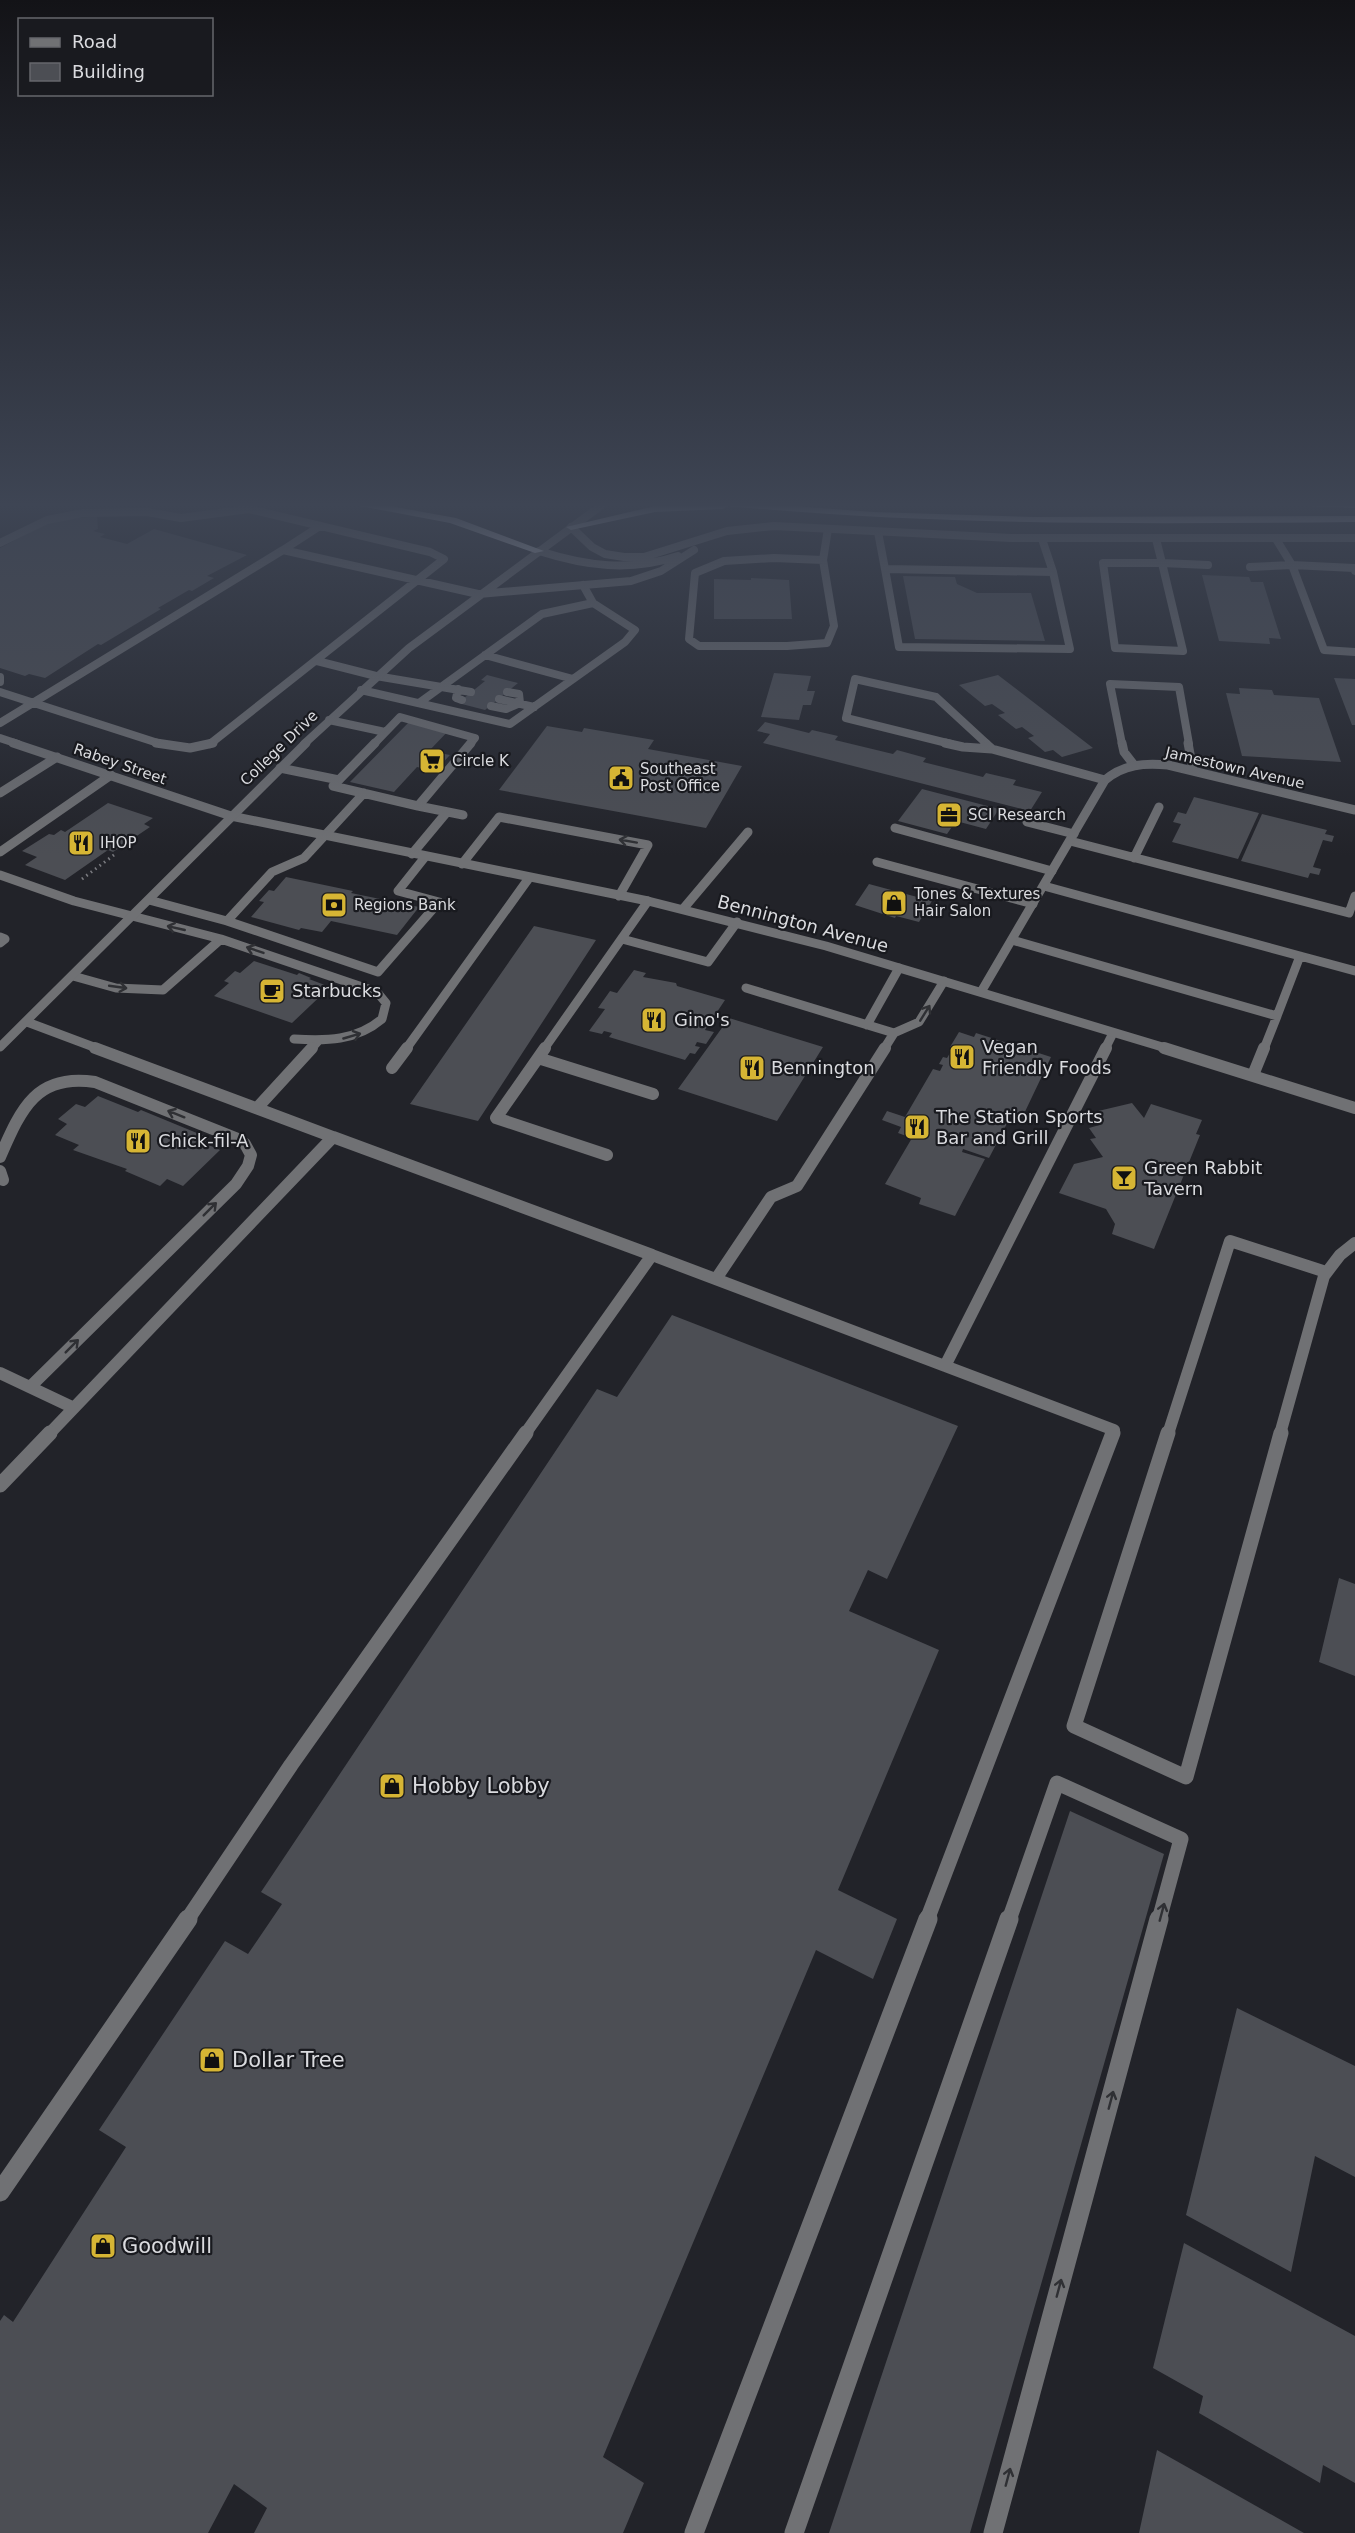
<svg xmlns="http://www.w3.org/2000/svg" width="1355" height="2533" viewBox="0 0 1355 2533" font-family="'DejaVu Sans',sans-serif">
	<rect width="100%" height="100%" fill="#222329"/>
	<path fill="#4c4e54" d="M97,516L98,529L93,531L105,534L100,537L127,544L154,529L247,555L207,576L214,578L192,591L189,590L158,608L161,609L101,645L98,644L45,678L29,674L25,676L0,668V548L51,521Z
		M1202,575L1249,577L1251,582H1263L1281,639L1269,638L1270,644L1219,641Z
		M903,576L955,577L957,584L977,593H1031L1045,641L915,639Z
		M751,578L789,580L792,619H714V579L751,580Z
		M774,673L811,676L807,691H815L811,705H803L799,720L761,717Z
		M487,675L518,683L485,710L458,703L485,681L481,680Z
		M998,675L1093,748L1062,757L1053,750L1045,752L1028,738L1034,736L1022,727L1016,729L998,715L1005,713L992,704L985,706L959,685Z
		M1334,678L1355,679V725H1352Z
		M1239,688L1272,690L1274,695L1319,698L1341,762L1242,756L1226,693L1240,694Z
		M411,720L451,728L429,751L450,755L435,771L417,767L394,792L350,782Z
		M765,722L809,733L812,730L838,736L835,740L893,754L897,750L926,758L923,762L983,777L986,773L1016,780L1013,785L1042,792L1030,811L763,743L770,734L757,731Z
		M547,726L582,732L584,728L654,740L648,749L742,766L706,828L499,790Z
		M922,789L999,809L986,829L956,821L947,834L898,821Z
		M1194,797L1259,813L1238,859L1172,842L1181,824L1173,822L1178,812L1186,814Z
		M108,803L153,818L144,824L150,827L113,852L108,850L65,880L25,865L37,857L22,851L49,834L54,835L61,830L65,832Z
		M1262,814L1327,830L1325,834L1334,836L1332,842L1323,840L1313,867L1321,869L1319,875L1310,873L1308,878L1241,861Z
		M286,877L353,891L351,893L419,907L397,935L331,921L322,932L301,928L299,930L251,917L264,902L259,901L269,890L274,891Z
		M869,884L932,901L919,922L896,916L895,918L855,905Z
		M534,926L596,940L478,1121L410,1104Z
		M254,961L297,975L299,973L311,978L309,979L330,987L292,1023L214,996L229,983L224,981L235,971L240,973Z
		M634,970L646,973L643,977L676,983L677,986L725,1000L705,1030L714,1032L706,1044L697,1042L695,1046L700,1047L695,1054L690,1053L685,1060L609,1037L612,1033L604,1031L602,1034L589,1031L605,1009L598,1008L610,991L617,993Z
		M729,1018L823,1047L777,1121L678,1089Z
		M959,1032L974,1037L976,1033L1051,1057L1022,1118L1012,1114L989,1158L963,1149L962,1152L985,1159L955,1216L919,1204L921,1198L885,1184L912,1138L898,1133L901,1127L882,1120L887,1111L905,1117L933,1069L940,1071L943,1065L939,1064L943,1057L947,1058L953,1048L950,1047Z
		M98,1096L138,1112L141,1110L209,1138L204,1143L220,1150L183,1186L167,1179L160,1186L125,1171L127,1169L73,1150L79,1145L55,1135L67,1124L58,1119L76,1104L85,1107Z
		M1132,1103L1144,1118L1151,1104L1202,1120L1196,1134L1200,1135L1154,1249L1112,1234L1115,1224L1106,1209L1059,1193L1074,1164L1103,1157L1090,1139L1096,1138L1089,1128L1103,1124L1094,1112Z
		M672,1315L958,1426L887,1579L868,1570L849,1611L939,1650L838,1890L897,1919L873,1979L816,1950L603,2457L644,2483L623,2533H254L267,2508L234,2484L208,2533H0V2321L4,2315L13,2322L126,2147L99,2130L225,1941L248,1954L282,1904L261,1892L597,1389L617,1397Z
		M1339,1578L1355,1584V1676L1319,1662Z
		M1070,1811L1164,1854L970,2533H829Z
		M1237,2008L1355,2066V2177L1315,2156L1291,2272L1186,2215Z
		M1184,2243L1355,2336V2483L1323,2465L1320,2483L1199,2413L1203,2396L1153,2368Z
		M1157,2450L1304,2533H1139Z"/>
	<g fill="none" stroke-linecap="round" stroke-linejoin="round">
		<path stroke="#7b7c81" stroke-width="3" stroke-dasharray="1.5 4" stroke-linecap="butt" d="M82,879L114,855"/>
		<path stroke="#707174" stroke-width="8" d="M878,532L885,569L1053,572L1042,539
			M1156,539L1162,563
			M1276,539L1292,565L1324,650L1355,652
			M0,543L47,520L83,513L147,512L181,518L249,509L430,552L444,559L210,744
			M283,550L320,526
			M774,558L823,560L834,626L827,643L787,646H699L689,639L695,573L724,561Z
			M823,560L828,529
			M1103,563H1162L1183,651L1115,648Z
			M1162,563L1208,565
			M1250,567L1292,565L1354,568L1355,571
			M885,569L899,647L1070,649L1053,572
			M485,655L573,679
			M317,661L376,676L471,692
			M0,677V682
			M458,689L456,698L462,700
			M361,690L510,724L625,642L635,630L593,603L583,585
			M0,692L161,744
			M507,692L519,694L520,703
			M499,699L534,707
			M419,703L542,614L593,603
			M491,706L506,709L520,703
			M329,720L385,732
			M0,723L283,550L478,594
			M374,744L400,717L475,738L470,744
			M951,744L846,718L855,679L936,697L987,744
			M1122,744L1110,684L1179,687L1189,744"/>
		<path stroke="#707174" stroke-width="9" d="M156,743L190,748L213,743
			M375,743L333,786L418,806L471,743
			M945,743L963,747L992,749
			M985,743L992,749
			M1122,743L1124,752L1134,765
			M1188,743L1193,770
			M992,749L1105,780
			M280,768L339,780
			M0,793L57,757
			M418,806L463,815
			M1027,822L1074,834
			M895,828L1052,871
			M1070,841L1349,913L1355,896
			M0,852L111,775
			M412,854L447,812
			M1134,858L1159,807
			M877,862L1033,904
			M462,864L499,817L648,845L619,896
			M0,875L74,901L221,939L377,992L386,1003L382,1019C356,1041 326,1041 294,1039
			M149,900L227,921L272,872L304,858L364,793
			M683,909L748,832
			M227,921L378,972L439,902L398,891L425,857
			M0,937L5,939L0,943
			M622,939L708,962L737,922
			M1012,940L1277,1016L1300,956L1044,886
			M1300,956L1355,971
			M73,976L116,988L163,990L221,939
			M746,988L894,1033L884,1049
			M27,1022L99,1049
			M867,1025L899,968
			M894,1033L919,1022L944,981
			M311,1049L319,1040
			M406,1049L529,878
			M544,1049L648,901
			M1105,1049L1113,1033
			M1264,1049L1277,1016"/>
		<path stroke="#707174" stroke-width="12" d="M545,1048L496,1118L607,1155
			M538,1058L653,1094
			M392,1068L407,1048
			M1253,1075L1264,1048
			M257,1108L312,1048
			M333,1137L652,1255L525,1434
			M0,1157C21,1109 36,1073 95,1082L238,1139L245,1144L251,1155L248,1166L236,1184L30,1387
			M0,1171L3,1180
			M652,1255L945,1366L1106,1048
			M716,1279L771,1197L797,1186L885,1048
			M945,1366L1114,1430L1112,1434
			M0,1373L74,1408
			M49,1434L333,1137L95,1048
			M1168,1434L1230,1241L1326,1272
			M1280,1434L1324,1276L1340,1255L1355,1243"/>
		<path stroke="#707174" stroke-width="15" d="M1168,1433L1074,1726L1186,1777L1281,1433
			M0,1485L50,1433
			M187,1920L291,1765L526,1433
			M927,1920L1113,1433
			M1009,1920L1057,1783L1181,1839L1159,1920"/>
		<path stroke="#707174" stroke-width="19" d="M0,2192L188,1919
			M694,2533L928,1919
			M794,2533L1009,1919
			M993,2533L1159,1919"/>
		<path stroke="#707174" stroke-width="8" d="M0,738L18,744"/>
		<path stroke="#707174" stroke-width="9" d="M13,743L231,816L648,901L826,946L1169,1049
			M981,992L1105,780C1124,764 1144,763 1168,765L1355,810"/>
		<path stroke="#707174" stroke-width="12" d="M1164,1048L1355,1108"/>
		<path stroke="#707174" stroke-width="8" d="M571,527L592,547L605,554L624,557H644L727,531L774,526L1011,538H1355
			M539,551C586,566 630,572 678,556
			M479,594L631,581L661,571L694,550
			M304,744L409,648L606,502"/>
		<path stroke="#707174" stroke-width="9" d="M0,1047L306,743"/>
		<path fill="#dddfe7" fill-rule="evenodd" d="M350,502H368L456,518L544,551L535,553L450,523L355,505Z
			M708,502H739L874,512L1034,517L1355,516V522C1145,524 936,526 728,506L723,509L655,512L571,530L566,527L655,506L709,504Z
			M1279,502H1355V508L1284,505Z"/>
	</g>
	<defs><path id="oneway-shaft" d="M-6 0H5M1.5-3L5.5 0L1.5 3" fill="none" stroke-width="1.6" stroke-linecap="round" stroke-linejoin="round" transform="scale(1.5)"/></defs>
	<g stroke="#2f3034">
		<use href="#oneway-shaft" transform="translate(628 841) rotate(-170)"/>
		<use href="#oneway-shaft" transform="translate(176 928) rotate(-167)"/>
		<use href="#oneway-shaft" transform="translate(255 950) rotate(-161)"/>
		<use href="#oneway-shaft" transform="translate(118 987) rotate(8)"/>
		<use href="#oneway-shaft" transform="translate(925 1013) rotate(-58)"/>
		<use href="#oneway-shaft" transform="translate(352 1036) rotate(-16)"/>
		<use href="#oneway-shaft" transform="translate(176 1114) rotate(-158)"/>
		<use href="#oneway-shaft" transform="translate(210 1209) rotate(-45)"/>
		<use href="#oneway-shaft" transform="translate(72 1346) rotate(-45)"/>
		<use href="#oneway-shaft" transform="translate(1162 1912) rotate(-75)"/>
		<use href="#oneway-shaft" transform="translate(1111 2100) rotate(-75)"/>
		<use href="#oneway-shaft" transform="translate(1059 2288) rotate(-75)"/>
		<use href="#oneway-shaft" transform="translate(1008 2477) rotate(-75)"/>
	</g>
	<linearGradient id="sky" x2="0" y2="1"><stop stop-color="#131317"/><stop offset="0.59" stop-color="#3e4554"/><stop offset="1" stop-color="#3e4554" stop-opacity="0"/></linearGradient>
	<rect width="1355" height="856" fill="url(#sky)"/>
	<defs>
		<g id="supermarket-square" transform="scale(1.35)"><rect x="-9" y="-9" width="18" height="18" rx="4" fill="#d6b534" stroke="#191a1f"/><path d="M-6-5.5h2.5l.6 2H6L4.5 2H-2.5L-4.4-4H-6ZM-1.5 3.2a1.3 1.3 0 1 0 .1 0ZM3 3.2a1.3 1.3 0 1 0 .1 0Z" fill="#111"/></g>
		<g id="civic-square" transform="scale(1.35)"><rect x="-9" y="-9" width="18" height="18" rx="4" fill="#d6b534" stroke="#191a1f"/><path d="M-.6-6.5H3V-4.5H.6V-3L4-1V1h2V6H-6V1h2V-1L-.6-3ZM-1.2 2.5V6h2.4V2.5Z" fill="#111"/></g>
		<g id="office-square" transform="scale(1.35)"><rect x="-9" y="-9" width="18" height="18" rx="4" fill="#d6b534" stroke="#191a1f"/><path d="M-6-3h4V-5.5h4V-3h4V5H-6ZM-1-4.5V-3h2v-1.5ZM-6 0V1H6V0Z" fill="#111"/></g>
		<g id="restaurant-square" transform="scale(1.35)"><rect x="-9" y="-9" width="18" height="18" rx="4" fill="#d6b534" stroke="#191a1f"/><path d="M-5-6h1v4h1v-4h1v4h1v-4h1v5L-1.5 .5V6h-2V.5L-5-1ZM5-6V6H3V1.5H1.5Q1.5-4 5-6Z" fill="#111"/></g>
		<g id="shop-square" transform="scale(1.35)"><rect x="-9" y="-9" width="18" height="18" rx="4" fill="#d6b534" stroke="#191a1f"/><path d="M-5-2.5h2.3a2.7 3.5 0 0 1 5.4 0H5L5.5 6h-11ZM-1.5-2.5h3a1.5 2.3 0 0 0-3 0Z" fill="#111"/></g>
		<g id="bank-square" transform="scale(1.35)"><rect x="-9" y="-9" width="18" height="18" rx="4" fill="#d6b534" stroke="#191a1f"/><path d="M-6-4H6V4H-6ZM0-2.3a2.3 2.3 0 1 0 0 4.6a2.3 2.3 0 1 0 0-4.6Z" fill="#111"/></g>
		<g id="cafe-square" transform="scale(1.35)"><rect x="-9" y="-9" width="18" height="18" rx="4" fill="#d6b534" stroke="#191a1f"/><path d="M-5.5-4.5H6V0H3Q3 3.5 0 3.5H-2.5Q-5.5 3.5-5.5 0ZM3-3.2v2h1.7v-2ZM-6 4.5H4V6H-6Z" fill="#111"/></g>
		<g id="bar-square" transform="scale(1.35)"><rect x="-9" y="-9" width="18" height="18" rx="4" fill="#d6b534" stroke="#191a1f"/><path d="M-6-5H6L.8 .8V4.5H3.5V6h-7V4.5H-.8V.8Z" fill="#111"/></g>
	</defs>
	<g fill-rule="evenodd">
		<use href="#supermarket-square" x="432" y="761"/>
		<use href="#civic-square" x="621" y="778"/>
		<use href="#office-square" x="949" y="815"/>
		<use href="#restaurant-square" x="81" y="843"/>
		<use href="#shop-square" x="894" y="903"/>
		<use href="#bank-square" x="334" y="905"/>
		<use href="#cafe-square" x="272" y="991"/>
		<use href="#restaurant-square" x="654" y="1020"/>
		<use href="#restaurant-square" x="962" y="1057"/>
		<use href="#restaurant-square" x="752" y="1068"/>
		<use href="#restaurant-square" x="917" y="1127"/>
		<use href="#restaurant-square" x="138" y="1141"/>
		<use href="#bar-square" x="1124" y="1178"/>
		<use href="#shop-square" x="392" y="1786"/>
		<use href="#shop-square" x="212" y="2060"/>
		<use href="#shop-square" x="103" y="2246"/>
	</g>
	<g text-anchor="middle" stroke-width="4.5" stroke-linejoin="round" paint-order="stroke">
		<g font-size="15" fill="#dadbdf" stroke="#191a1f">
			<text transform="translate(279 748) rotate(-44)" y="5">College Drive</text>
			<text transform="translate(120 764) rotate(19)" y="5">Rabey Street</text>
			<text transform="translate(1235 768) rotate(13)" y="5">Jamestown Avenue</text>
		</g>
		<g font-size="15" fill="#dadbdf" stroke="#191a1f" text-anchor="start">
			<text x="452" y="766">Circle K</text>
			<text x="640" y="774">Southeast<tspan x="640" dy="17">Post Office</tspan></text>
			<text x="968" y="820">SCI Research</text>
			<text x="100" y="848">IHOP</text>
			<text x="914" y="899">Tones &amp; Textures<tspan x="914" dy="17">Hair Salon</tspan></text>
			<text x="354" y="910">Regions Bank</text>
		</g>
		<g font-size="18" fill="#dadbdf" stroke="#191a1f">
			<text transform="translate(803 924) rotate(15)" y="6">Bennington Avenue</text>
		</g>
		<g font-size="18" fill="#dadbdf" stroke="#191a1f" text-anchor="start">
			<text x="292" y="997">Starbucks</text>
			<text x="674" y="1026">Gino's</text>
			<text x="982" y="1053">Vegan<tspan x="982" dy="21">Friendly Foods</tspan></text>
			<text x="771" y="1074">Bennington</text>
			<text x="936" y="1123">The Station Sports<tspan x="936" dy="21">Bar and Grill</tspan></text>
			<text x="158" y="1147">Chick-fil-A</text>
			<text x="1144" y="1174">Green Rabbit<tspan x="1144" dy="21">Tavern</tspan></text>
		</g>
		<g font-size="21" fill="#dadbdf" stroke="#191a1f" text-anchor="start">
			<text x="412" y="1793">Hobby Lobby</text>
			<text x="232" y="2067">Dollar Tree</text>
			<text x="122" y="2253">Goodwill</text>
		</g>
	</g>
	<rect x="18" y="18" width="195" height="78" fill="#191a1f" stroke="#66676c" stroke-width="1.5"/>
	<rect x="30" y="38" width="30" height="9" fill="#707174" stroke="#66676c" stroke-width="1.5"/>
	<text x="72" y="48" font-size="18" fill="#dadbdf">Road</text>
	<rect x="30" y="63" width="30" height="18" fill="#4c4e54" stroke="#66676c" stroke-width="1.5"/>
	<text x="72" y="78" font-size="18" fill="#dadbdf">Building</text>
</svg>
